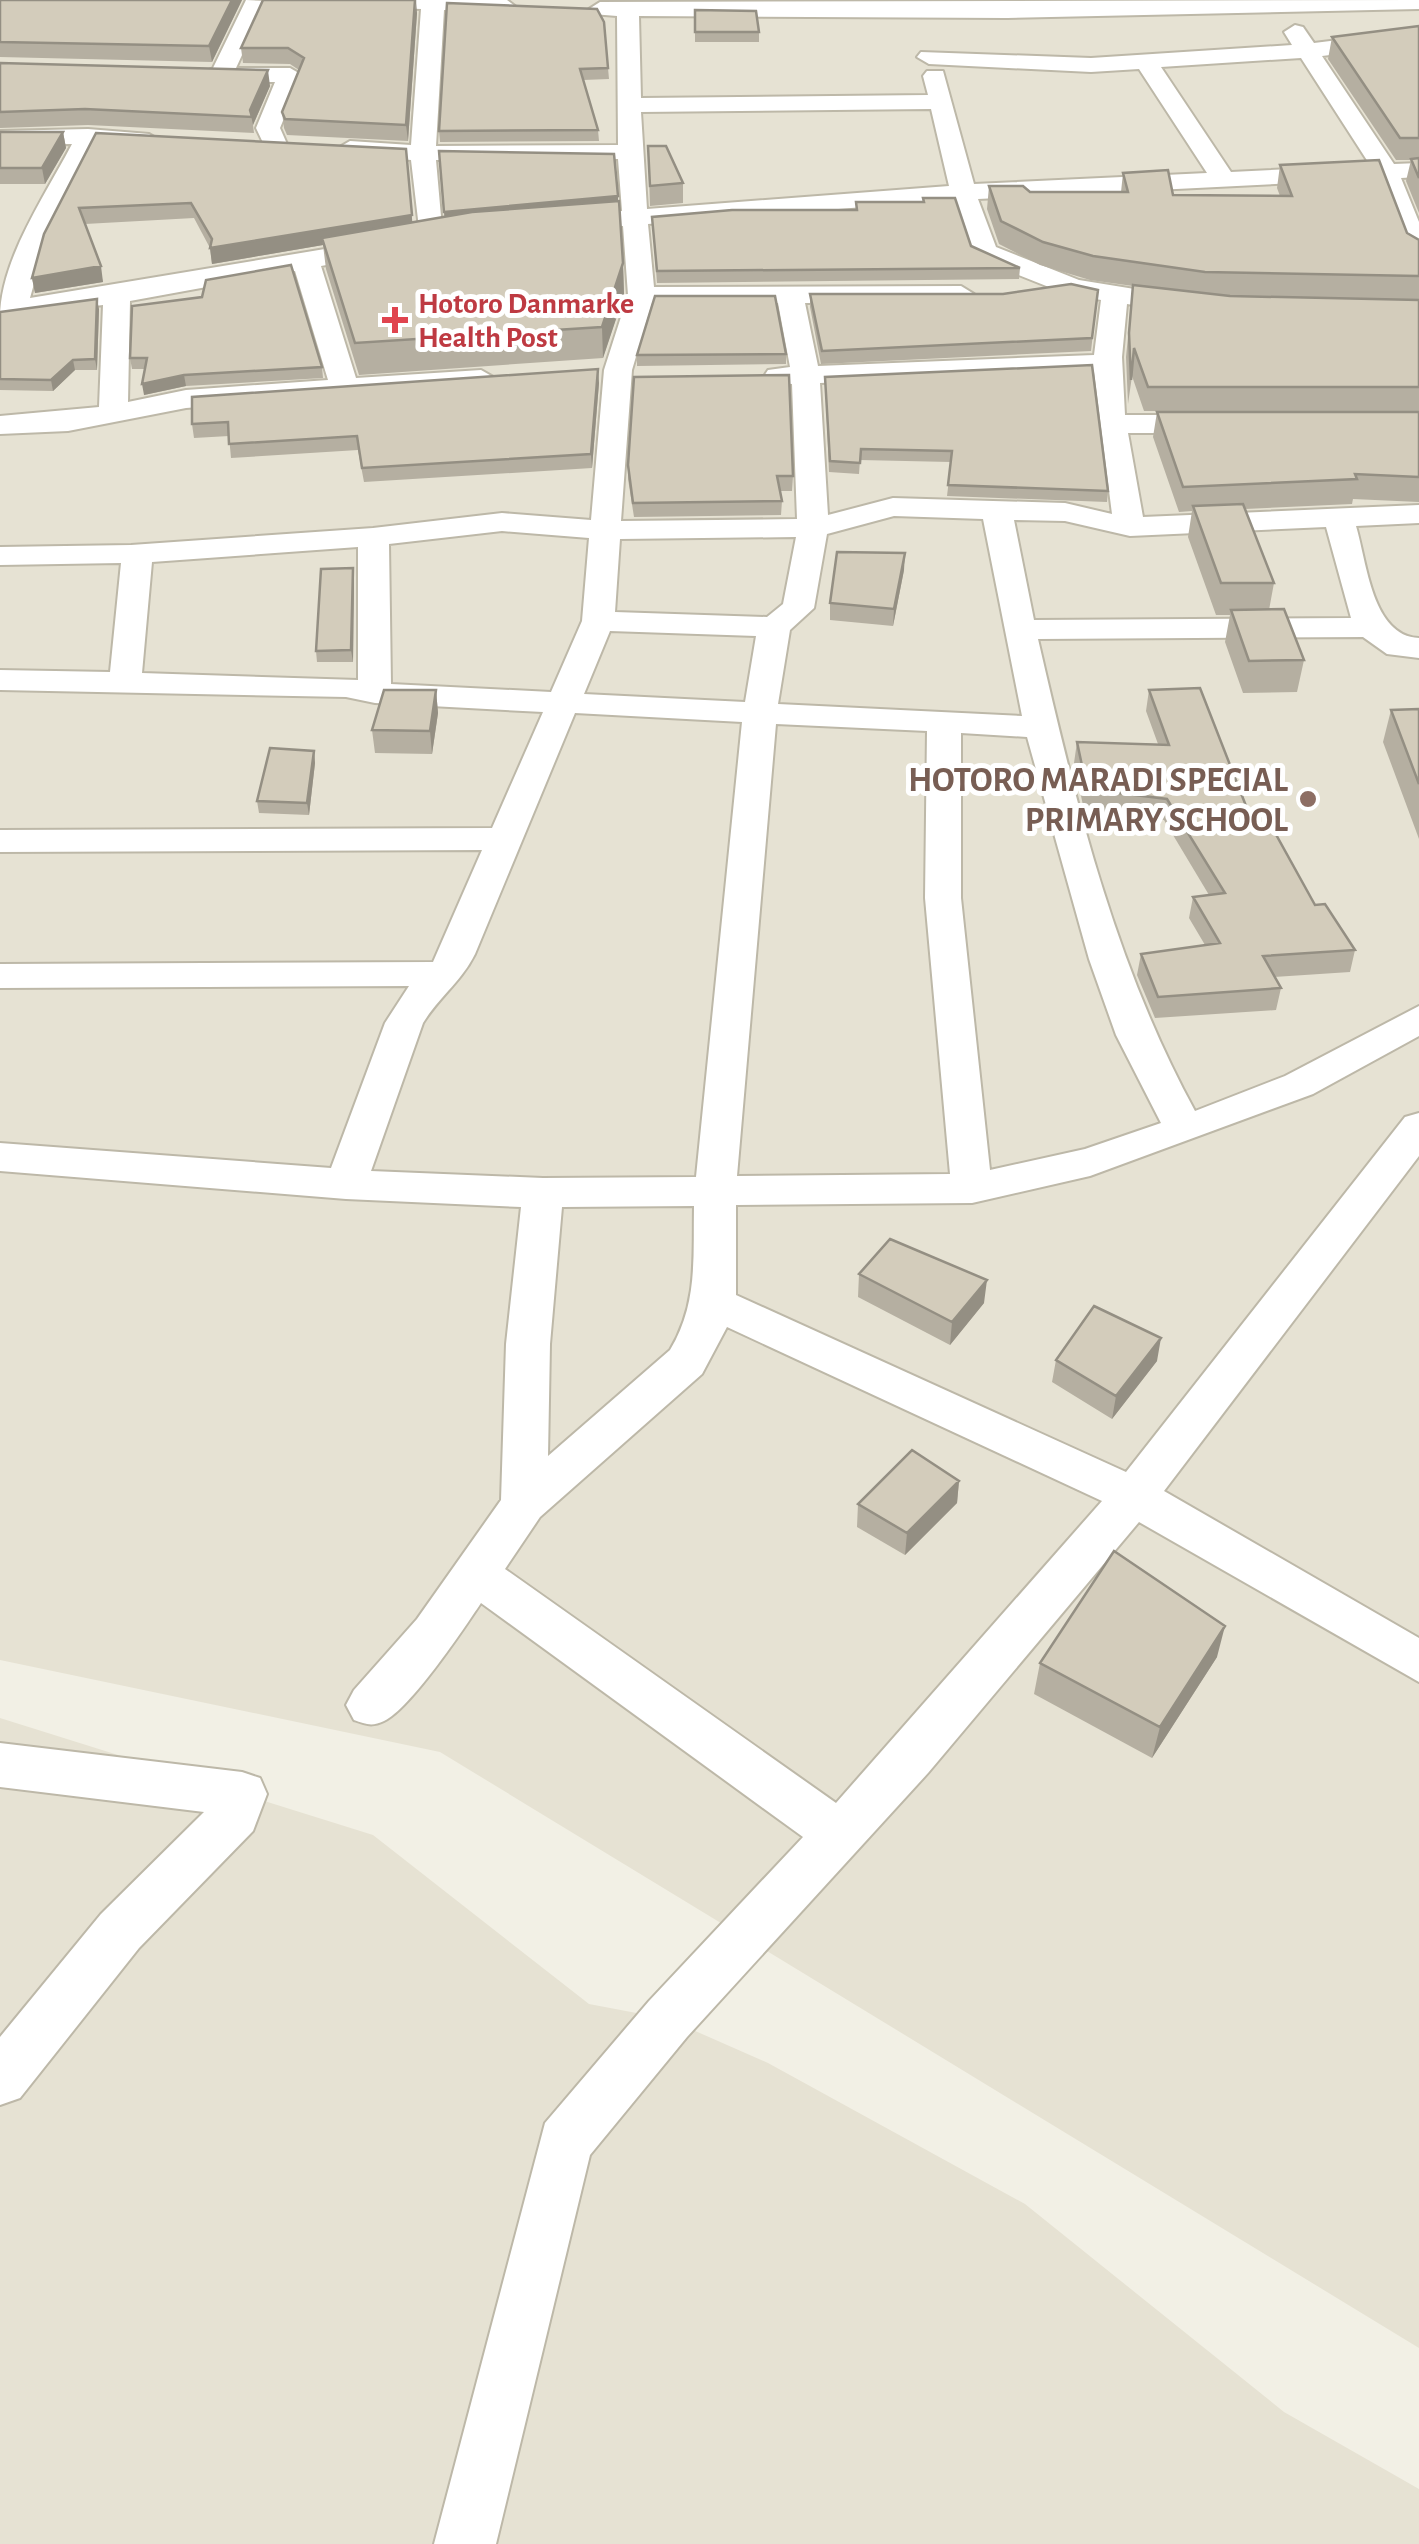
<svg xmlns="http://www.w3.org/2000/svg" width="1419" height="2544" viewBox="0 0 1419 2544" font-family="'Alegreya Sans',sans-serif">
	<rect width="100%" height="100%" fill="#f2f0e5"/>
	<path fill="#e6e2d3" d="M0,0H1419V2348L440,1752L0,1660Z
		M0,1718L373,1835L589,2004L668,2019L768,2063L1025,2204L1284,2412L1419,2489V2544H0Z"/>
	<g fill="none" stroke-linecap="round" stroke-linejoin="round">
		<g stroke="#bdb8a8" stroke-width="4">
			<path id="street" d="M246,0L267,1L236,68H290L302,75L280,128L287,144L275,151L266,149L256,128L275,82H210L198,75L213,68Z
				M360,0H507L515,6L504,13L444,10L436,146L618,145L617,16L592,14L589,9L600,2L1419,0V9L1007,18L639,16L641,98L928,95L923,76L927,71H943L974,184L1207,173L1139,69L1091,72L929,64L917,57L921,52L1091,58L1292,45L1284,32L1295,25L1303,27L1314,43L1419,30V44L1322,56L1394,164L1419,163V177L1401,178L1419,222V263L1406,255L1377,179L978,199L996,247L1079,280L1190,298L1204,306L1190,314L1127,304L1122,357L1125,415H1214L1228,424L1214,433H1128L1143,517L1419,505V523L1356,526C1367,563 1372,636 1419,638V658L1387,654L1363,637L1038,639C1075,801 1115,965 1195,1111L1285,1076L1419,1006V1036L1313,1094L1090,1176L972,1203L736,1205V1295L1126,1472L1405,1117L1419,1113V1156L1164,1491L1419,1638V1682L1139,1522L928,1773L687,2037L590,2155L496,2544H434L545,2123L649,2001L803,1837L481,1603C463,1630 410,1709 384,1721C372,1727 365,1724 354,1720L346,1705L354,1690L417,1619L501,1500L506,1344L521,1207L346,1199L0,1171V1143L331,1168L385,1023L409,986L0,988V964L433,962L482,850L0,852V830L492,828L543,712L375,703L346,697L0,690V670L110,672L121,563L0,565V547L131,545L373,528L502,513L591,520L604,370L628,295L623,226L563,231L550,223L563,215L622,211L618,159L436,160L443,239L439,245H421L411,160L350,155L338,148L350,141L411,145L421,9L371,7ZM1301,58L1370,165L1231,172L1161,67ZM931,109L949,186L647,209L641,112ZM953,200L976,258L1064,293L1101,300L1094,355L818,366L805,303L961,302L974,294L961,286L654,287L648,224ZM652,303H778L790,367L768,370L764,376L768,382L792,384L797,519L621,521L632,370ZM1094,372L1112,514L1065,503L893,498L828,515L820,383ZM894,516L983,519L1022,716L778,704L790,630L814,608L827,534ZM1014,520L1065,521L1130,536L1326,527L1351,618L1034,620ZM502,531L589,538L582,621L551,692L391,684L389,544ZM796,537L783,604L767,617L615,612L620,539ZM358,547V680L142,673L152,562ZM610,631L756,636L745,702L584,694ZM575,713L742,722L696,1177L543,1178L371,1171L423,1023C439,997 461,982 475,954ZM776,724L927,731L925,898L950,1174L737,1176ZM961,733L1027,737L1089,959L1116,1035L1161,1123L1085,1149L990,1170L961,898ZM694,1206C693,1258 698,1304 670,1350L548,1456L550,1344L562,1207ZM727,1327L1102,1501L836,1803L505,1569L540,1517L702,1374Z
				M88,129L149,134L161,141L149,148L96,144L44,248L30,298L379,240L388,242L392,248L388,254L321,266L356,378L481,370L495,378L481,386L186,408L68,431L0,434V416L99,407L103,305L0,318C0,260 45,196 72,144L0,145V131ZM295,271L328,380L186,390L128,402L130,301Z
				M0,1743L242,1772L260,1778L267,1794L253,1831L139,1948L20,2098L0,2105V2037L101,1914L204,1812L0,1787Z"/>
		</g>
		<use href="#street" fill="#fff" fill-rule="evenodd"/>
	</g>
	<path fill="#b5afa1" d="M0,0H242L212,62L0,57Z
		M447,3L608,68L609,79L583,80L598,130L599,141L440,142L439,131Z
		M695,10L759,32V42H695Z
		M417,13L408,141L287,135L284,128L282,112L299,70L290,64L243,63L241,48Z
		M1419,26V213L1406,181L1411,160H1396L1328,59L1332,37Z
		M0,63L270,86L253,125L254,133L88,125L0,128Z
		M0,132H63L66,148L45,184H0Z
		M96,133L406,149L412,222L445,217L439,151L618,201L623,263L624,295L603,358L359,375L326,269L323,245L212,264L210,248L194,218L85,224L103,282L35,293L32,278Z
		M648,146L683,183V203L650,206Z
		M1280,165L1419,240V411H1144L1132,376L1128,404L1126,357L1133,286L1090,280L1040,265L999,244L987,209L989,186L1030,192H1121L1123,173L1173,195L1280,196L1277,188Z
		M856,202L1020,268L1019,279L657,283L652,217L856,210Z
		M1098,290L1091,351L821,364L810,307V294H1003Z
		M202,297L322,367L323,378L186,386L144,395L145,369H132L130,358Z
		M99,309L97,370H75L53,391L0,390V312Z
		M786,354V364L637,366V355Z
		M825,377L1108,491L1107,502L947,496L951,462L860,460L859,474L829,472Z
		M599,383L592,468L364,482L358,450L231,458L229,436L194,438L192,424Z
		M1157,412H1419V502L1353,499L1352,504L1245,509L1274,583L1269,610L1304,660L1297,692L1243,693L1225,642L1230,615H1216L1188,537L1192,511L1179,512L1153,437Z
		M628,465L793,476L792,491H780L782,501L781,515L634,517L628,479Z
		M904,570L893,626L830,620V603Z
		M354,579L353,662H317L316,651Z
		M436,690L438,713L432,754L375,753L372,730Z
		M1149,690L1315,905L1355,950L1350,972L1274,977L1281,988L1276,1010L1155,1018L1137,975L1141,954L1205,945L1189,918L1193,897L1209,895L1164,820L1084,810L1074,763L1077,742L1158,744L1146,711Z
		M1419,709V839L1383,742L1391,710Z
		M314,751L315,763L309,815L259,813L257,801Z
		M859,1274L984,1303L950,1345L858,1297Z
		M1056,1360L1157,1361L1112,1419L1052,1382Z
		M959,1481L957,1503L905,1555L857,1527L858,1504Z
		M1217,1657L1152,1758L1034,1694L1040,1663Z"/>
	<path fill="#948f83" d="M232,0H242L212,62L209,46Z
		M416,0L417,13L408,141L406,125Z
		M268,70L270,86L253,125L250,110Z
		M63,132L66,148L45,184L42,168Z
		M406,149L413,230L322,238L323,245L212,264L210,248Z
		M618,196V209L445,225L444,212Z
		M623,263L624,295L603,358L602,327Z
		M101,266L103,282L35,293L32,278Z
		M97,299L99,309L97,370L95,359Z
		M73,360L75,370L53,391L51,380Z
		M598,369L599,383L592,468L591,454Z
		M184,375L186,386L144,395L142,384Z
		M905,553L904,570L893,626L894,609Z
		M353,568L354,579L353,662L351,650Z
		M436,690L438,713L432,754L430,731Z
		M314,751L315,763L309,815L307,803Z
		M987,1280L984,1303L950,1345L952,1322Z
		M1161,1338L1157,1361L1112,1419L1116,1396Z
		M959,1481L957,1503L905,1555L907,1533Z
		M1225,1626L1217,1657L1152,1758L1160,1727Z"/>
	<path fill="#d3ccbb" stroke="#948f83" stroke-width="2.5" d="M0,0H232L209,46L0,42Z
		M263,0H415L406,125L285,119L282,112L304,58L288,48H241Z
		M447,3L597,9L604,22L608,68L580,69L598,130L439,131Z
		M695,10L756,11L759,32H695Z
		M1419,26V138H1400L1332,37Z
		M0,63L268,70L250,110L252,117L85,109L0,112Z
		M0,132H63L42,168H0Z
		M96,133L406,149L412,215L210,248L212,239L191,203L79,208L101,266L32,278L44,234Z
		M648,146H666L683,183L650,186Z
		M439,151L614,154L618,196L444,212Z
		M1419,158V178L1411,159Z
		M1379,160L1407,233L1419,240V276L1205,272L1093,256L1043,242L1001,221L989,186H1023L1030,192H1128L1123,173L1168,170L1173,195L1292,196L1280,165Z
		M923,198H955L971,246L1020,268L657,271L652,217L732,210H857L856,202H924Z
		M619,201L623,263L602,327L355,343L322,238L472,212Z
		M291,265L322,367L184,375L142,384L147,358H130L132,306L202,297L206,280Z
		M1071,284L1098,290L1092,338L822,351L810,294H1003Z
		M1133,285L1230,296L1419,300V387H1148L1134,348L1131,380L1129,333Z
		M655,296H775L786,354L637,355Z
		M97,299L95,359L73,360L51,380L0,379V312Z
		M1092,365L1108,491L948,485L952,451L861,449L860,463L830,461L825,377Z
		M598,369L591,454L362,468L357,436L229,444L228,422L192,424V397Z
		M789,375L793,476H777L782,501L633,503L628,465L634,377Z
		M1157,412H1419V477L1355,474L1357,479L1183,487Z
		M1243,504L1274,583H1221L1193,506Z
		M837,552L905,553L894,609L830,603Z
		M353,568L351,650L316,651L321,569Z
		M1284,609L1304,660L1249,661L1231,610Z
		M1200,688L1255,829L1274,831L1315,905L1325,904L1355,950L1263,956L1281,988L1158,997L1141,954L1220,943L1193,897L1225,893L1167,799L1087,789L1077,742L1169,745L1149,690Z
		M384,690H436L430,731L372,730Z
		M1419,709V784L1391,710Z
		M270,748L314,751L307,803L257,801Z
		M890,1239L987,1280L952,1322L859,1274Z
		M1094,1306L1161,1338L1116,1396L1056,1360Z
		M912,1450L959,1481L907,1533L858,1504Z
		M1114,1551L1225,1626L1160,1727L1040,1663Z"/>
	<path fill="#e0444e" stroke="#fff" stroke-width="4" d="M390 305h10v10h10v10h-10v10h-10v-10h-10v-10h10z"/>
	<circle fill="#8d6e63" stroke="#fff" stroke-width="4" cx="1308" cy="799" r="10"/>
	<g text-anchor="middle" stroke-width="10" stroke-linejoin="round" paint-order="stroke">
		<g font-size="30" font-weight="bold" fill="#be3a42" stroke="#fff" text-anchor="start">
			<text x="418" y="313">Hotoro Danmarke<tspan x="418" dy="34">Health Post</tspan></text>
		</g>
		<g font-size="35" font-weight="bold" fill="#785e54" stroke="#fff" text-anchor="end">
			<text x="1288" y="791">HOTORO MARADI SPECIAL<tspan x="1288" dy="40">PRIMARY SCHOOL</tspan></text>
		</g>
	</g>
</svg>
